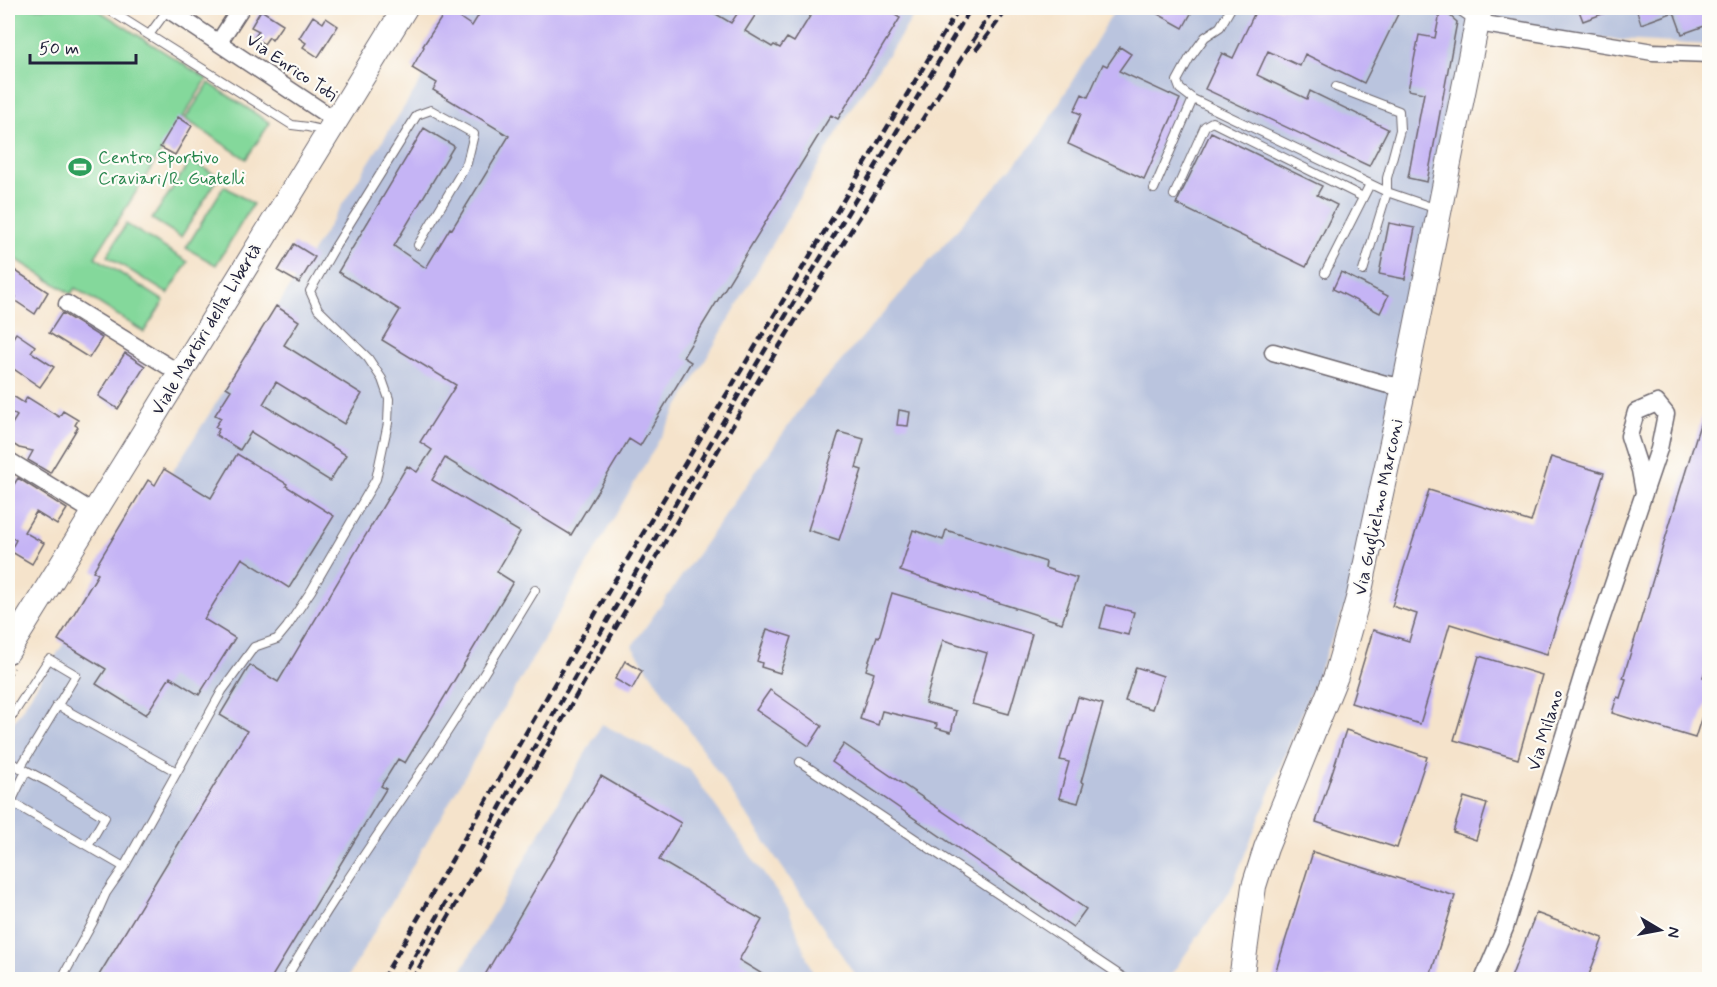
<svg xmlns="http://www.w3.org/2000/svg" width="1717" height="987" viewBox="0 0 1717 987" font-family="Mynerve,sans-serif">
	<rect width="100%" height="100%" fill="#fdfcf7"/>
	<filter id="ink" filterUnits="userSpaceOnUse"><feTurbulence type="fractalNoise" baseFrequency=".0167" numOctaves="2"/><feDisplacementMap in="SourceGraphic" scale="12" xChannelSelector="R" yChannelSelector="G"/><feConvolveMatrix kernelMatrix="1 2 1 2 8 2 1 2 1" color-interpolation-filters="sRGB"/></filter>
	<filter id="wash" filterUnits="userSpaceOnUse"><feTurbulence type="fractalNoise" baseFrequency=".008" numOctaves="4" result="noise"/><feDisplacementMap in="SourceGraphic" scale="24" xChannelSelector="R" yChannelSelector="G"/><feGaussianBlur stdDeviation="1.35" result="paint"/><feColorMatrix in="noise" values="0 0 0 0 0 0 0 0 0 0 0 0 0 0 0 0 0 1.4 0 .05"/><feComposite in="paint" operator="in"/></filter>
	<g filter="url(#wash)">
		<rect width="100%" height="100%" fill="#f5e3cb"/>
		<path fill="#bac4de" d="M467,8H918L900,37L852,107L347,979H8V731Z
			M1116,8H1709V45L1480,32L1349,597L1230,891L1168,979H858L632,646L806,401L1038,138Z
			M602,724L689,769L788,908L815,979L456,980Z"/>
		<path fill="#84d89b" stroke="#537d6b" stroke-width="1.5" d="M8,8H95L207,79L95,257L164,301L144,332L75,288L71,294L8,254Z
			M209,83L270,123L246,159L185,119Z
			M191,160L219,177L181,237L152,219Z
			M224,186L253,204L216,265L186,248Z
			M126,224L188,262L168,294L107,256Z"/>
		<g id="blocks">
			<path fill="#c5b4f5" d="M483,8H706L731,23L741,8H760L745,31L772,47L774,45L780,48L787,38L794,42L815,8H884L900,18L838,119L831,115L683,357L691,362L640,446L629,439L571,535L445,458L432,480L520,532L497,572L513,582L405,763L398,759L381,786L386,789L270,980H96L247,731L220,715L250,665L278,682L407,466L417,472L432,450L420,442L456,385L382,340L400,310L338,272L424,128L454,146L394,246L426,268L450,228L452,229L509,136L433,90L437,83L412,68L424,47L423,46L447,9L472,26Z
				M1147,8H1194L1183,28Z
				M1257,8H1401L1364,83L1305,54L1300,66L1268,51L1257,75L1307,99L1310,91L1388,129L1369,166L1205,89L1222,53L1233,58Z
				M1441,8L1457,22L1427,182L1408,178L1424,93L1408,90L1419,35L1435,38Z
				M1578,8H1616V9L1583,21Z
				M1636,8H1710V24L1682,34L1674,12L1641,24Z
				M261,10L283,24L272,40L269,37L264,44L254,38L259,31L251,27Z
				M313,16L323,23L326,18L338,26L318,57L303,47L306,43L299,38Z
				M1120,47L1131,54L1119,71L1180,99L1144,179L1068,144L1081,114L1074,111L1082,94L1088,97L1103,64L1107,66Z
				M178,117L192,126L175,155L160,147Z
				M1211,132L1322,186L1317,195L1337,205L1306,267L1176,204Z
				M1389,223L1415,228L1405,279L1379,274Z
				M294,244L315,257L299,283L278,271Z
				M8,266L48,292L35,314L14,300L16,297L8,292Z
				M1341,272L1388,296L1380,313L1333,289Z
				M276,306L299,321L284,345L362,394L344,424L276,382L263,404L346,455L330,481L251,432L240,450L216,435L219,429L215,427L221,418L215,415L231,390L226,387Z
				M62,313L102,338L89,358L49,333Z
				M16,333L35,346L31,352L54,367L40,387L8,365V345Z
				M125,353L145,366L118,409L98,396Z
				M8,393L24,403L27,397L59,417L63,411L78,420L75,425L78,427L50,473L28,460L33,451L19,448L8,441V430L17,416L8,410Z
				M1707,401H1710V656L1703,677L1710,679V691L1695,738L1612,713L1617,697L1620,698L1626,679L1623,678Z
				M899,410L910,412L908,426L897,425Z
				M839,432L864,439L856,468L862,470L839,540L808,530Z
				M237,454L287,484L286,486L334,516L289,588L242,558L204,619L235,638L199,695L170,677L146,715L96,684L106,669L58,640L98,574L93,571L148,480L155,485L164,469L211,498Z
				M1551,457L1604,473L1547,654L1450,624L1420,724L1351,703L1373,630L1409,641L1417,614L1392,606L1429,490L1531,522Z
				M18,478L67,509L57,525L36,512L24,532L44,543L32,564L10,551L16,540L8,535V483L13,486Z
				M913,530L943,540L946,530L1046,562L1045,568L1077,578L1062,623L900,571Z
				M892,593L1032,634L1009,714L972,704L987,653L943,640L925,703L956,711L951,732L936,728L937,724L882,711L878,725L860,719L874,673L866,670L877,636L879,637Z
				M1106,605L1134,612L1128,635L1100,628Z
				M767,629L792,637L780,673L761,667L762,663L757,661Z
				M1479,656L1542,675L1518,759L1454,740Z
				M625,661L642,671L632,689L615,679Z
				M1136,667L1163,676L1152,709L1125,701Z
				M770,690L822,726L809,746L756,710Z
				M1078,697L1103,704L1081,782L1084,783L1078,803L1059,798L1069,762L1060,760Z
				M1346,730L1427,757L1397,848L1316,822Z
				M844,744L1086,909L1073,927L832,762Z
				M601,776L681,823L659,860L762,920L739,960L772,980H482Z
				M1464,797L1487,804L1476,840L1453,832Z
				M1313,852L1455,896L1429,980H1273Z
				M1536,913L1603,938L1587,980H1510Z"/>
		</g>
	</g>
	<g filter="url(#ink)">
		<use href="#blocks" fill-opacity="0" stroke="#6c666d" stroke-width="1.5"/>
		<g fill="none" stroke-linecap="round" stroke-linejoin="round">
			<g stroke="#6c666d" stroke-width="10">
				<path id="lane" d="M106,8L292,125L308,127L326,131
					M1231,8L1220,27L1205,37L1189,59L1177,81L1180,89L1193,99L1387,192L1363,271
					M1456,8L1475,21
					M149,35L168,9
					M1336,87L1399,111L1400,130L1387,178V192L1437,209
					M1154,189L1193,99
					M1174,195L1205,126L1212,122L1363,197
					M1325,273L1370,184
					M57,705L177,772
					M8,722L49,659L76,675L20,768
					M8,761L50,783L105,817L88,846
					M800,762L1127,980
					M8,800L124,867L106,893L94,920L61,980
					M11,802L26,771
					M124,867L222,691L254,647L277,639L287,627L311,591L376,479L388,423L389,399L382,379L368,358L318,309L310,291L335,247L417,115L431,110L474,134L467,163L418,245
					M285,980C332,899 386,823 438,746C472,695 503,642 535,590"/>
			</g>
			<g stroke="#6c666d" stroke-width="19">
				<path id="street" d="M166,8L335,120
					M1478,23L1653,52L1710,54
					M219,42L241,8
					M67,304L179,373
					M1273,352L1385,384L1404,387
					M8,460L93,512
					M1483,980L1505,928L1585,667L1659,449L1666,414L1657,403L1636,412L1629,436L1640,470L1644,492"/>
			</g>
			<g stroke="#6c666d" stroke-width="26">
				<path id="secondary" d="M8,651L128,458L405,8
					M1241,980L1254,886L1266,848L1336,676L1359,595L1404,387L1480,8"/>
			</g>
			<path stroke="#6c666d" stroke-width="2" stroke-dasharray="1.5 4.5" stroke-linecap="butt" d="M8,679L14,668"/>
			<use href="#lane" stroke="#fff" stroke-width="8"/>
			<use href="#street" stroke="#fff" stroke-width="16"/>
			<use href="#secondary" stroke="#fff" stroke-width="24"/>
			<path stroke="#22223b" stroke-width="4.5" stroke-dasharray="9 4.5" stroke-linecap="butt" d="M976,50L1008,8
				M479,846L510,789L753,370L971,8
				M382,980L615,580L959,8
				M401,980L450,895
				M412,980L761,376L847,237L994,8"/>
		</g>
	</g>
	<defs>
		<g id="stadium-bare" transform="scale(1.8)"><path d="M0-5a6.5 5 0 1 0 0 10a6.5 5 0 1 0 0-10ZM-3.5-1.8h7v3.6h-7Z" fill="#2e9e5b" stroke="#fdfcf7" stroke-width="2.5" paint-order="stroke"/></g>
	</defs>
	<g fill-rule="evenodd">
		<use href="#stadium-bare" x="80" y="167"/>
	</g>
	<g text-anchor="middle" stroke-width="4.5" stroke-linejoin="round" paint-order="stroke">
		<g font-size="18" fill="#22223b" stroke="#fdfcf7">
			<text transform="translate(292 67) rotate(34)" y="6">Via Enrico Toti</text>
			<text transform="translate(206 329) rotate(-59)" y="6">Viale Martiri della Libertà</text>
			<text transform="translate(1378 507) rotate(-78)" y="6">Via Guglielmo Marconi</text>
			<text transform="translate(1545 730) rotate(-73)" y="6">Via Milano</text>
		</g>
		<g font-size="18" fill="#27864d" stroke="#fdfcf7" text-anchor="start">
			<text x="98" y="163">Centro Sportivo<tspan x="98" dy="21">Craviari/R. Guatelli</tspan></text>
		</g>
	</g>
	<rect width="1717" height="987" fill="none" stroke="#fdfcf7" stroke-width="30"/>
	<g transform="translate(1660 930) rotate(100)" stroke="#fdfcf7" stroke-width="4.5" paint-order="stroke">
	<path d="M0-4.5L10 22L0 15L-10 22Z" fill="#22223b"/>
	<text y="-9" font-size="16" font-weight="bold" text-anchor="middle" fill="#22223b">N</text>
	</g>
	<path d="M30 54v9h106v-9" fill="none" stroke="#22223b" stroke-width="3"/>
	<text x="39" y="54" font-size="18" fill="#22223b" stroke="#fdfcf7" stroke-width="4.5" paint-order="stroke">50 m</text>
</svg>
